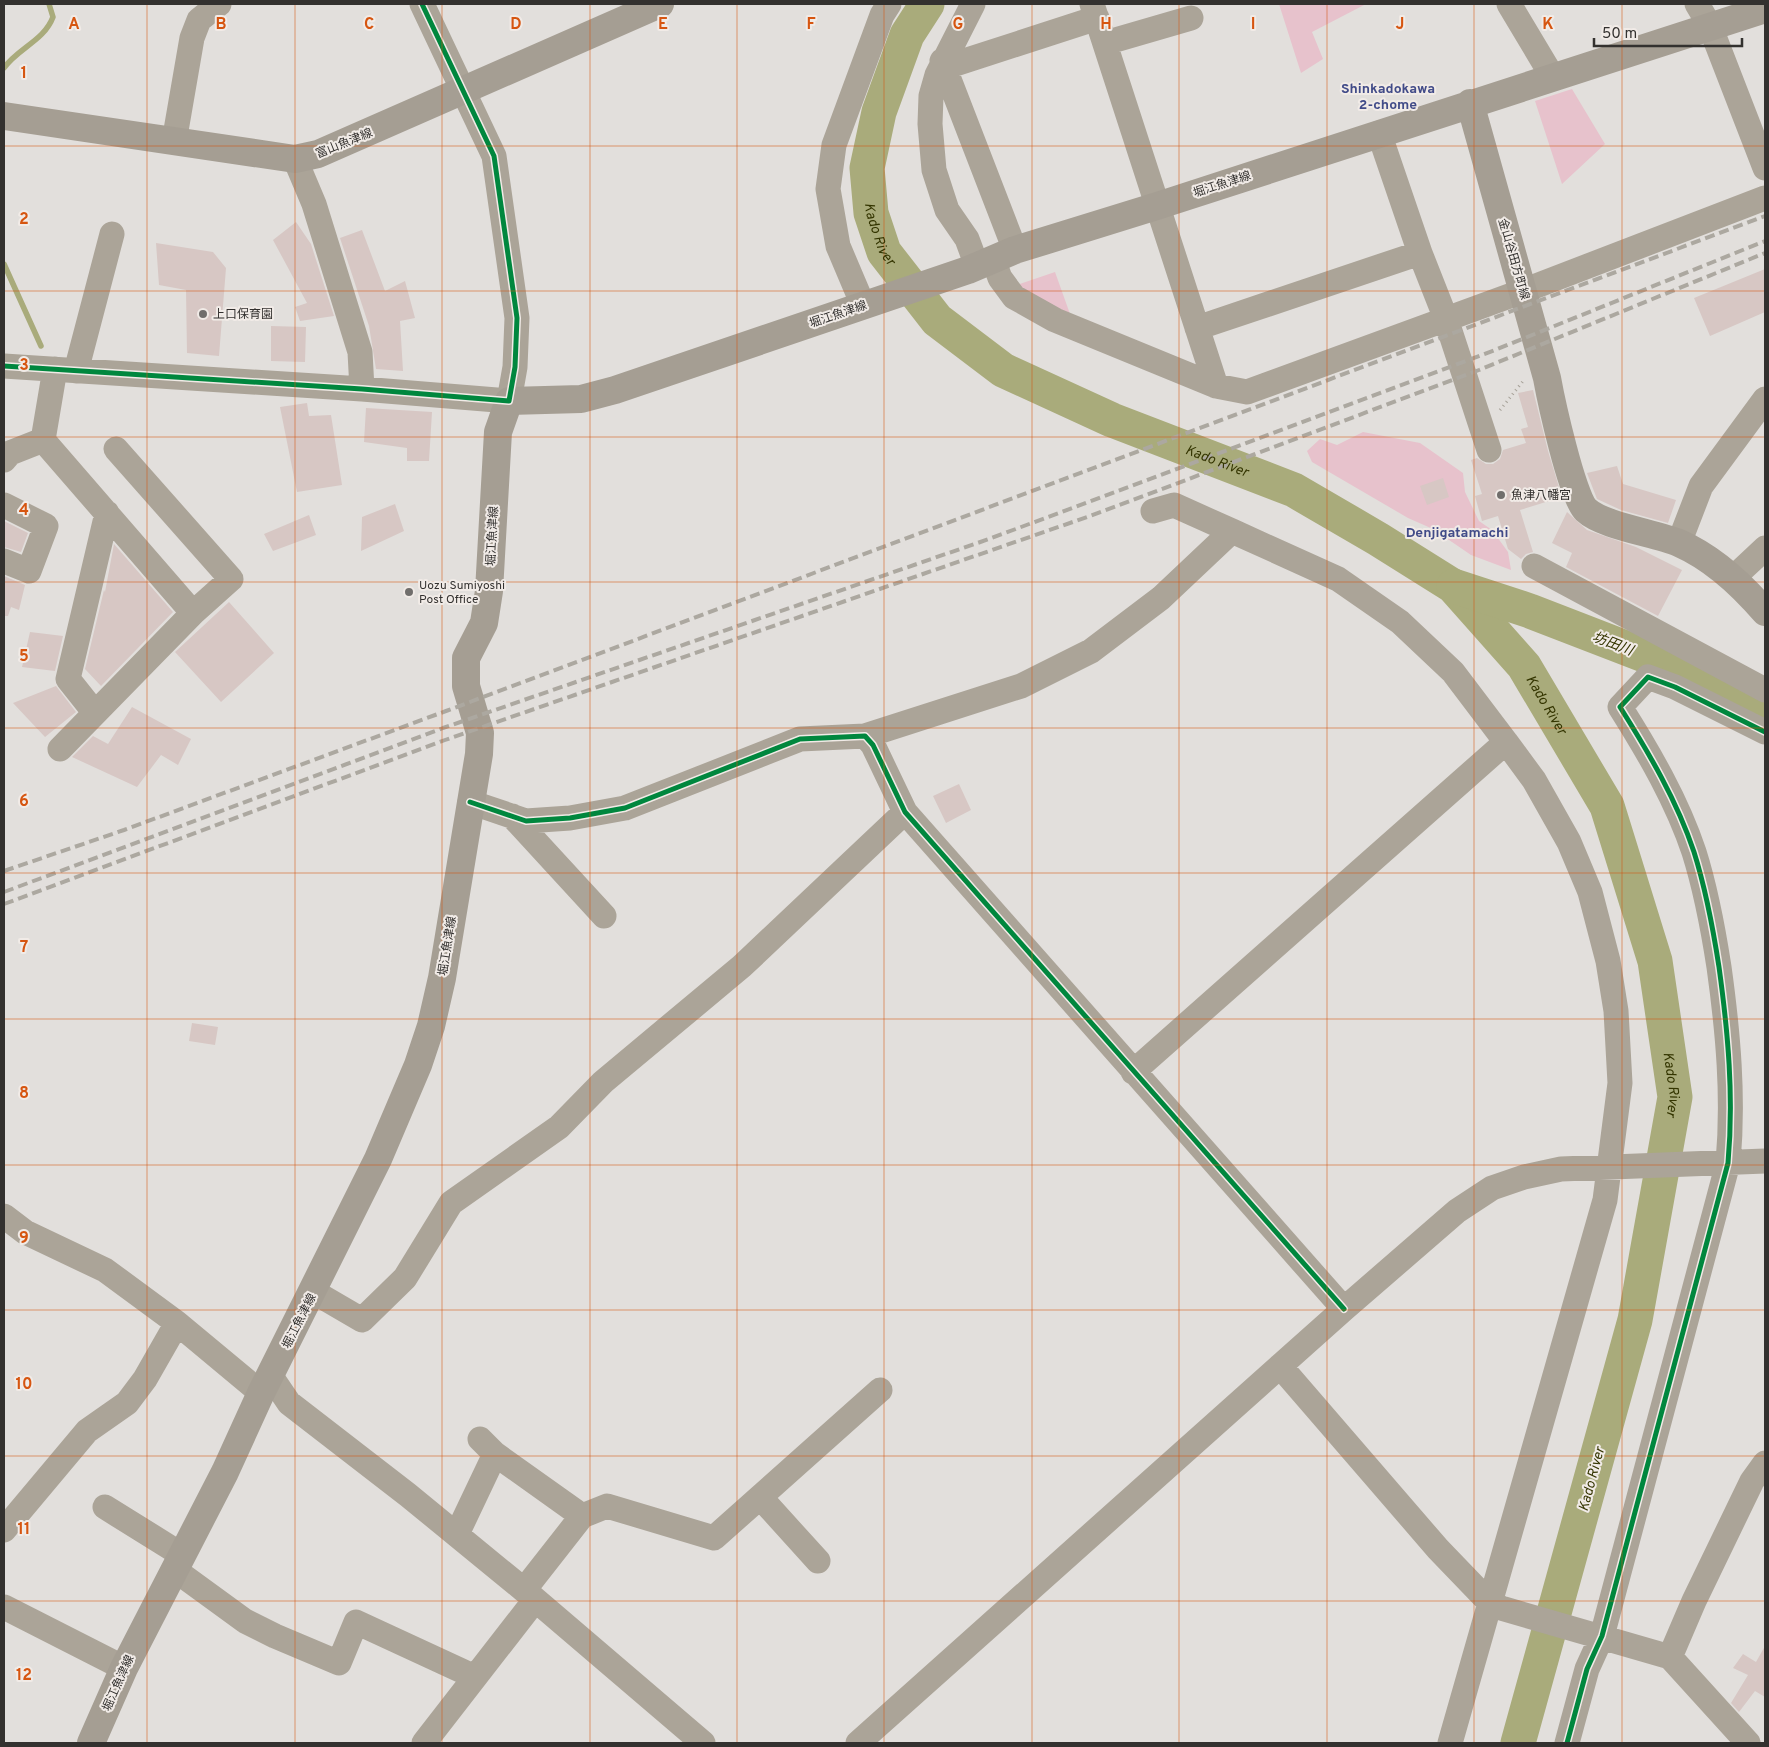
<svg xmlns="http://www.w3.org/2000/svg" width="1769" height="1747" viewBox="0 0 1769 1747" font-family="Overpass,'Noto Sans JP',sans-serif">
	<rect width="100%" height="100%" fill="#e2dfdc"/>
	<path fill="#e7c2cc" d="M1279,4H1366L1312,32L1323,59L1301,73Z
		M1572,89L1605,144L1562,184L1535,101Z
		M1055,272L1075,328L1008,288Z
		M1363,432L1420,443L1463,473L1465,492L1479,521L1492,530L1508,552L1511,570L1471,555L1433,529L1408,518L1312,462L1307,451L1320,439L1337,445Z"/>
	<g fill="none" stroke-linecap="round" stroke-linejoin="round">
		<path stroke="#a9ab7b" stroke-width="5.5" d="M4,68C18,48 44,41 53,17L49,4
			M4,264L41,346"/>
		<g stroke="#a9ab7b" stroke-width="35">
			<path id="s1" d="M927,4L907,35L879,112L867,168L871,213L884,252L937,320L1003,370L1112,420L1294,490L1378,539L1453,586L1524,666L1607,806L1655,961L1675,1097L1635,1320L1518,1743"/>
			<path d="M1454,586L1530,611L1649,657L1765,717"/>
		</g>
	</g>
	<path fill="#d7c7c4" d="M296,222L311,244L334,316L300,321L295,307L307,303L273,240Z
		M362,230L385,291L405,281L415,318L400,321L403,371L376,369L369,326L340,238Z
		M156,243L213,252L226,268L219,356L187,353L186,290L159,285Z
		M1765,269V312L1710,336L1694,298Z
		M271,326L306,327L305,362L271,361Z
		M1533,390L1548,451L1562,497L1520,510L1533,552L1526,554L1521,559L1508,549L1498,516L1482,521L1475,496L1482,494L1471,460L1477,458L1486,464H1493L1500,459L1503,450L1526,443L1521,429L1528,427L1518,393Z
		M307,403L309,416L331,415L342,485L297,492L280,407Z
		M366,408L432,412L429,461H407V448L364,442Z
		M1617,466L1623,484L1676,500L1668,523L1621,510L1597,499L1587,473Z
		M1443,478L1449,497L1427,505L1420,486Z
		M395,504L404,531L361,551L362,517Z
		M1567,512L1587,530L1636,547L1682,570L1658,616L1566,567L1572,553L1552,543Z
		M309,515L316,535L273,551L264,534Z
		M4,521L28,533L21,552L4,547Z
		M114,544L173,612L101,686L85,669L104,590L105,592Z
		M4,576L25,585L19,610L11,607L8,616H4Z
		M229,602L274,653L221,702L175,652Z
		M30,632L63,636L55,671L22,667Z
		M56,686L76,712L45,737L13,703Z
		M132,707L191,739L178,765L161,755L137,787L72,757L93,736L108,744Z
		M959,784L971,810L946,823L933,796Z
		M192,1023L218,1027L215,1045L189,1041Z
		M1765,1646V1697L1755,1691L1739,1712L1731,1703L1748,1675L1733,1668L1743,1654L1756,1662Z"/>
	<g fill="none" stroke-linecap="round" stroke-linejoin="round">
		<path stroke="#a6a198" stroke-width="3" stroke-dasharray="1 4" stroke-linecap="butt" d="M1500,410L1524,380"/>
		<path stroke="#aba498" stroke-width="25" d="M973,4L937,75L931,96L930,124L934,170L947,210L967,239L977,266
			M1092,4L1216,386
			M1509,4L1552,76
			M1697,4L1710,26L1765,168
			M1105,43L1191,18
			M942,61L1015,250
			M942,61L955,64L1097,18
			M1379,133L1420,253
			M174,142L192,38L199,20L219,4
			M295,159L314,204L360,352L362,389
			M993,259L1000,278L1014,297L1055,320L1216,386L1247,392L1523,291L1765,198
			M863,305L838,246L828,189L834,145L882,15L889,4
			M1197,328L1420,253L1446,319L1489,450
			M4,366L362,389L509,401L515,367L517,318L494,156L422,4
			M76,371L112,234
			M43,440L193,613L60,749
			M116,449L231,579L193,613
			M4,460L10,453L43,440L55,369
			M4,505L46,526L29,571L4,561
			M1679,543L1701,486L1765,399
			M1534,566L1765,690
			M1733,578L1765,548
			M95,713L68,679L107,513
			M865,736L1021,686L1091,651L1161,598L1232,531L1174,505L1153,511
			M470,802L526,821L570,818L625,808L800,739L865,736L873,745L905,812L1344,1309
			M512,816L604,916
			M1133,1072L1506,742L1453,672L1400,622L1338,579L1232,531
			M4,1216L25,1232L105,1270L177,1323L261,1393
			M314,1292L362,1320L405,1278L451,1203L559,1127L603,1082L742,966L905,812
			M1280,1366L1438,1549L1489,1602L1501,1608L1670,1657L1748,1743
			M270,1375L289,1403L408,1495L524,1590L703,1743
			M495,1454L582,1516
			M760,1497L818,1561
			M105,1507L182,1555
			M4,1530L87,1431L127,1403L145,1379L177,1323
			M457,1534L495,1454L480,1439
			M175,1570L245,1621L275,1636L339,1663L356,1622L475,1677
			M524,1590L582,1516L607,1506L714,1538L880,1390
			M4,1607L124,1668
			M1670,1657L1694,1601L1752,1481L1765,1463
			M424,1743L535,1600
			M858,1743L1344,1309L1457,1211L1492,1188L1524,1177L1561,1169L1765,1161
			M1450,1743L1605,1200L1620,1083L1616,1011L1608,961L1590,892L1569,842L1534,780L1506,742
			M1567,1743L1587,1669L1602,1636L1728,1163C1734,1097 1728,1032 1719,967C1713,928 1706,890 1694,852C1677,801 1649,753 1620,707L1648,677L1675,687L1765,732"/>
		<path stroke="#a59e93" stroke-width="28" d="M1470,103L1547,378C1551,400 1572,497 1586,510C1603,526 1655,533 1679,543C1713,558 1741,584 1765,612
			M4,116L295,159L318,154L660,4
			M91,1743L124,1668L225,1472L261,1393L378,1159L418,1065L431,1026L442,978L479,754L480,733L466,686V658L484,623L489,591L498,432L509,401L581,399L615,390L968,270L1015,250L1157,206L1765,9"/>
		<path stroke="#aca8a0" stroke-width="4" stroke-dasharray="10 5" stroke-linecap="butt" d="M4,871L124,830L446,711L1765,216
			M4,892L443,728L989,539L1495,350L1765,241
			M4,904L445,740L1090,516L1479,370L1765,253"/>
		<g stroke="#f1ebe7" stroke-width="8">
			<path id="cycleway" d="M4,366L362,389L509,401L515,367L517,318L494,156L422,4
				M470,802L526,821L570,818L625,808L800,739L865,736L873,745L905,812L1344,1309
				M1567,1743L1587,1669L1602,1636L1728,1163C1734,1097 1728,1032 1719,967C1713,928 1706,890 1694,852C1677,801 1649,753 1620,707L1648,677L1675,687L1765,732"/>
		</g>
		<use href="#cycleway" stroke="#00873e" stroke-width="5"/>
	</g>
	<path fill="none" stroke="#d65510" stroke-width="1" stroke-opacity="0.55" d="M147,4V1743M295,4V1743M442,4V1743M590,4V1743M737,4V1743M884,4V1743M1032,4V1743M1179,4V1743M1327,4V1743M1474,4V1743M1622,4V1743M4,146H1765M4,291H1765M4,437H1765M4,582H1765M4,728H1765M4,873H1765M4,1019H1765M4,1165H1765M4,1310H1765M4,1456H1765M4,1601H1765"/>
	<g fill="#706e6c" stroke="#f1ebe7" stroke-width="2">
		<circle cx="203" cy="314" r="5"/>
		<circle cx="1501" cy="495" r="5"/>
		<circle cx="409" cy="592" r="5"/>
	</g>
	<g text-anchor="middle" stroke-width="4" stroke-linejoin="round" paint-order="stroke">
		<g font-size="12" fill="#33312f" stroke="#f1ebe7">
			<text transform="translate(344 143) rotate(-22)" y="4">富山魚津線</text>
			<text transform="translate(1222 184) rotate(-18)" y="4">堀江魚津線</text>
			<text transform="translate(1514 259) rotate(74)" y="4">金山谷田方町線</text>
			<text transform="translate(838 314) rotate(-19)" y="4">堀江魚津線</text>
			<text transform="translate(492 536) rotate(-87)" y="4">堀江魚津線</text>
			<text transform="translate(447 946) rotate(-81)" y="4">堀江魚津線</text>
			<text transform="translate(299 1321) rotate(-63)" y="4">堀江魚津線</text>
			<text transform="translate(118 1683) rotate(-66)" y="4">堀江魚津線</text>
		</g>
		<g font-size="12" fill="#33312f" stroke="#f1ebe7" text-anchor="start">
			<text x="213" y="318">上口保育園</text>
			<text x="1511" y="499">魚津八幡宮</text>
			<text x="419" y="589">Uozu Sumiyoshi<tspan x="419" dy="14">Post Office</tspan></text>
		</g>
		<g font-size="14" font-weight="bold" fill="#414b88" stroke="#f1ebe7">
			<text x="1388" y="93">Shinkadokawa<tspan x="1388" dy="16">2-chome</tspan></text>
			<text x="1457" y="537">Denjigatamachi</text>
		</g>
		<g font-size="14" font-style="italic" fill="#343500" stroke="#f1ebe7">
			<text dy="5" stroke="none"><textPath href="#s1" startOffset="244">Kado River</textPath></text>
			<text dy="5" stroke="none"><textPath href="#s1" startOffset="664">Kado River</textPath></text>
			<text transform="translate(1613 643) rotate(21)" y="5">坊田川</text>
			<text dy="5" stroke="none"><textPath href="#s1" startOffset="1084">Kado River</textPath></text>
			<text dy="5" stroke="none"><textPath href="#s1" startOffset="1489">Kado River</textPath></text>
			<text transform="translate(1591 1479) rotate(-75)" y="5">Kado River</text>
		</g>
	</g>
	<g font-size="16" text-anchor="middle" font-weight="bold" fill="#d65510" stroke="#f1ebe7" stroke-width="4" stroke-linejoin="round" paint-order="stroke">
		<text x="74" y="29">A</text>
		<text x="221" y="29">B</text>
		<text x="369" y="29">C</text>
		<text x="516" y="29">D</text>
		<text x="663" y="29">E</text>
		<text x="811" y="29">F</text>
		<text x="958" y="29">G</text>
		<text x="1106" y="29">H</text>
		<text x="1253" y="29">I</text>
		<text x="1400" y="29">J</text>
		<text x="1548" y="29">K</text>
		<text x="24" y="78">1</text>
		<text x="24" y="224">2</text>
		<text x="24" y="370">3</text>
		<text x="24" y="515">4</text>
		<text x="24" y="661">5</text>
		<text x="24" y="806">6</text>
		<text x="24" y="952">7</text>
		<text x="24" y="1098">8</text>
		<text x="24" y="1243">9</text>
		<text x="24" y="1389">10</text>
		<text x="24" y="1534">11</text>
		<text x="24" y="1680">12</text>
	</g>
	<rect width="1769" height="1747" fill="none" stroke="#33312f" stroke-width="10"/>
	<path d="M1594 38v8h148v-8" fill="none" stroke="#33312f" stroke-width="2.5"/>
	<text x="1602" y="38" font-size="15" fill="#33312f" stroke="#f1ebe7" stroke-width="4" paint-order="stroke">50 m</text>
</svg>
